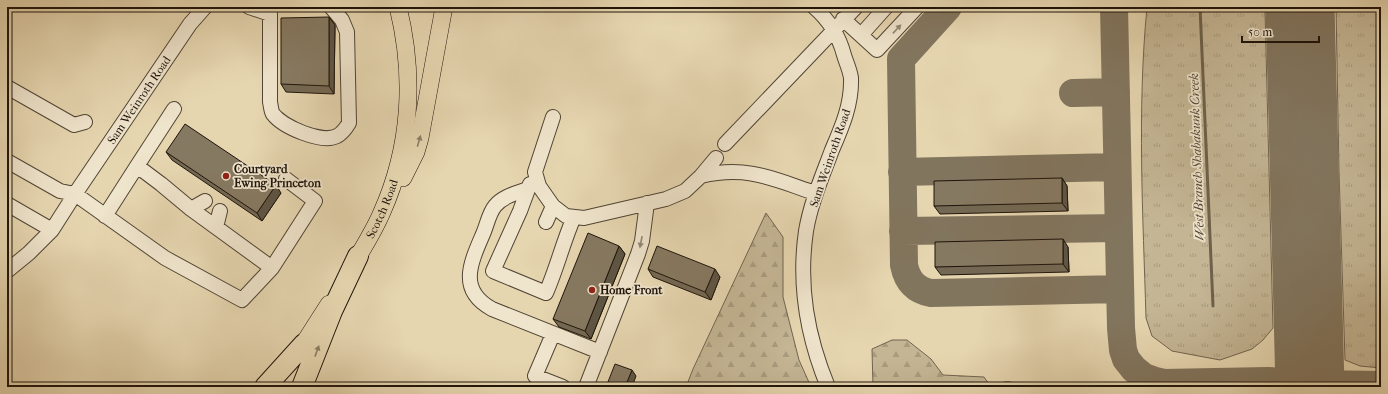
<svg xmlns="http://www.w3.org/2000/svg" width="1388" height="394" viewBox="0 0 1388 394" font-family="'IM FELL French Canon',serif">
	<defs>
		<pattern id="grass-tufts" width="24" height="20" patternUnits="userSpaceOnUse"><rect width="24" height="20" fill="#c4b594"/><path d="M3 7l-1-3M5 7V3M7 7l1-3M15 17l-1-3M17 17v-4M19 17l1-3" fill="none" stroke="#a89b7e"/></pattern>
		<pattern id="forest-firs" width="22" height="20" patternUnits="userSpaceOnUse"><rect width="22" height="20" fill="#c4b594"/><path d="M5 1l3.5 6h-7zM16 11l3.5 6h-7z" fill="#a89b7e"/></pattern>
	</defs>
	<rect width="100%" height="100%" fill="#e6d6b0"/>
	<filter id="stains"><feTurbulence type="fractalNoise" baseFrequency=".005" numOctaves="4"/><feColorMatrix values="0 0 0 0 .2 0 0 0 0 .09 0 0 0 0 .02 0 0 0 .5 -.17"/></filter>
	<radialGradient id="worn" r=".72"><stop offset=".6" stop-color="#630" stop-opacity="0"/><stop offset="1" stop-color="#630" stop-opacity=".3"/></radialGradient>
	<path fill="url(#grass-tufts)" stroke="#716450" d="M1147,7H1264L1265,10L1273,328L1263,340L1252,349L1220,360L1172,351L1152,336L1146,318C1143,215 1137,111 1147,7Z
		M1336,7H1381V368L1360,366L1345,360L1339,172Z"/>
	<path fill="url(#forest-firs)" stroke="#716450" d="M766,213L783,237V297L799,360L811,387H686L693,369Z
		M892,340H907L931,359L943,375L984,377L991,387C1004,382 1008,378 1020,387H873L872,349Z"/>
	<g fill="none" stroke-linecap="round" stroke-linejoin="round">
		<path stroke="#6d614c" stroke-width="3" d="M1200,7L1213,306"/>
		<path stroke="#82755e" stroke-width="28" d="M948,7L901,59L904,265C907,280 915,290 931,293L1120,289
			M1114,7L1121,328L1123,350L1126,359L1134,369L1144,377L1155,381L1164,383L1268,381L1310,384L1381,385
			M1073,93L1116,92
			M902,172L1117,167
			M903,231L1118,228"/>
		<path stroke="#82755e" stroke-width="69" d="M1300,7L1310,387"/>
		<g stroke="#504434" stroke-width="16">
			<path id="minor" d="M205,7L190,24L75,194L165,258L242,300L272,268L315,201L286,179
				M249,7L270,14V102C271,106 271,111 273,114C283,127 322,144 337,136C343,133 346,128 349,123L347,32L342,20L331,7
				M814,7C829,20 839,36 844,55C846,62 850,70 851,78C852,104 842,127 832,150C822,177 811,202 806,231C798,286 807,336 828,387
				M843,19L877,50L917,7
				M861,35L886,7
				M7,87L74,125L85,122
				M553,117L535,172L539,186L553,206L566,216L584,218L666,199L685,191L701,176L716,158
				M725,144L856,7
				M7,161L60,191L75,194L52,230L29,253L7,271
				M137,166L174,109
				M701,176C747,165 773,179 815,193
				M530,184L520,211L493,271L546,293C557,268 563,242 574,217
				M528,189C517,193 503,196 495,206C489,213 487,225 483,234C471,262 457,290 492,309L600,352
				M7,204L52,230
				M191,209L205,201
				M105,216L137,166L161,184L191,209L272,268
				M546,222L553,206
				M216,227L220,211
				M553,334L535,376L563,387
				M586,387L638,254L642,241L647,203"/>
		</g>
		<g stroke="#1e140b" stroke-width="18">
			<g id="major">
				<path d="M403,178L416,152L420,138L444,7"/>
				<path id="s1" d="M351,268C362,250 374,231 382,212C411,147 415,76 398,7"/>
				<path d="M297,354L329,304"/>
			</g>
		</g>
		<g stroke="#1e140b" stroke-width="22">
			<path id="highway" d="M265,387L304,344
				M302,387L332,311L358,256"/>
		</g>
		<use href="#minor" stroke="#efe4cc" stroke-width="14"/>
		<use href="#major" stroke="#e6d6b0" stroke-width="17"/>
		<use href="#highway" stroke="#e6d6b0" stroke-width="20"/>
	</g>
	<path fill="#736853" stroke="#1e140b" d="M329,17L335,25L334,94L286,92L281,84Z
		M166,152L281,193L262,221L172,160Z
		M1062,178L1067,186L1068,211L940,214L934,206Z
		M619,246L625,254L591,339L559,327L553,319Z
		M1068,247L1069,272L941,275L935,267Z
		M648,269L720,277L711,300L653,277Z"/>
	<path fill="#5e5544" stroke="#1e140b" d="M329,17L335,25L334,94L329,86Z
		M1062,178L1067,186L1068,211L1062,203Z
		M276,185L281,193L262,221L257,213Z
		M1063,239L1068,247L1069,272L1063,264Z
		M619,246L625,254L591,339L585,331Z
		M715,269L720,277L711,300L705,292Z
		M632,370L636,376L632,387H625Z"/>
	<path fill="#867961" stroke="#1e140b" d="M329,17V86L281,84V18Z
		M185,124L276,185L257,213L166,152Z
		M1062,178V203L934,206V181Z
		M588,233L619,246L585,331L553,319Z
		M1063,239V264L935,267V242Z
		M657,246L715,269L705,292L648,269Z
		M615,364L632,370L625,387H606Z"/>
	<defs><path id="oneway-solid" d="M-6-.8H1V-3.2L6.5 0L1 3.2V.8H-6Z"/></defs>
	<g fill="#918675">
		<use href="#oneway-solid" transform="translate(897 29) rotate(-47)"/>
		<use href="#oneway-solid" transform="translate(641 242) rotate(101)"/>
	</g>
	<g fill="#8c7f66">
		<use href="#oneway-solid" transform="translate(419 141) rotate(-74)"/>
		<use href="#oneway-solid" transform="translate(317 351) rotate(-70)"/>
	</g>
	<g fill="#8f2418" stroke="#efe4cc" stroke-width="1.5">
		<circle cx="226" cy="176" r="4"/>
		<circle cx="592" cy="290" r="4"/>
	</g>
	<g text-anchor="middle" stroke-width="3.5" stroke-linejoin="round" paint-order="stroke">
		<g font-size="12" fill="#1e140b" stroke="#efe4cc">
			<text transform="translate(139 100) rotate(-56)" y="4">Sam Weinroth Road</text>
			<text transform="translate(830 158) rotate(-71)" y="4">Sam Weinroth Road</text>
			<text dy="4" stroke="none"><textPath href="#s1" startOffset="67">Scotch Road</textPath></text>
		</g>
		<g font-size="12" font-weight="bold" fill="#1e140b" stroke="#efe4cc" text-anchor="start">
			<text x="234" y="173">Courtyard<tspan x="234" dy="14">Ewing Princeton</tspan></text>
			<text x="600" y="294">Home Front</text>
		</g>
		<g font-size="13" font-style="italic" fill="#534737" stroke="#efe4cc">
			<text transform="translate(1196 157) rotate(-92)" y="5">West Branch Shabakunk Creek</text>
		</g>
	</g>
	<rect width="1388" height="394" fill="none" stroke="#e6d6b0" stroke-width="24"/>
	<rect x="8" y="8" width="1372" height="378" fill="none" stroke="#1e140b" stroke-width="2"/>
	<rect x="12" y="12" width="1364" height="370" fill="none" stroke="#1e140b"/>
	<path d="M1242 36v6h77v-6" fill="none" stroke="#1e140b" stroke-width="2"/>
	<text x="1248" y="36" font-size="12" fill="#1e140b" stroke="#efe4cc" stroke-width="3" paint-order="stroke">50 m</text>
	<rect width="100%" height="100%" filter="url(#stains)"/>
	<rect width="100%" height="100%" fill="url(#worn)"/>
</svg>
